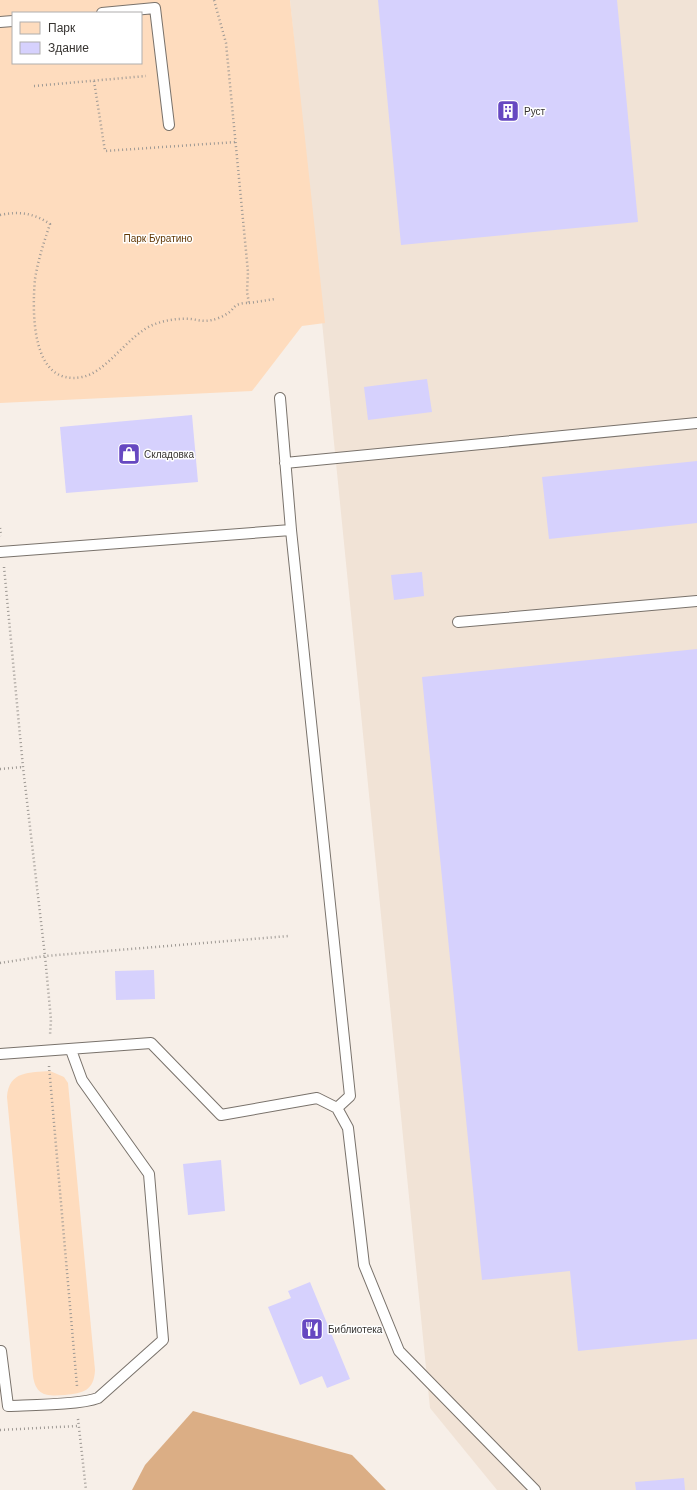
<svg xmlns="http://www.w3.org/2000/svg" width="697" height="1490" viewBox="0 0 697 1490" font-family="Arial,sans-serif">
	<rect width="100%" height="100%" fill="#f7efe8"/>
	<path fill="#f1e3d6" d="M290,0H697V1490H497L430,1408Z"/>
	<path fill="#fedcbe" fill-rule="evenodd" d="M0,0H290L325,323L302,326L252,391L0,403ZM13,13H141V63H13Z
		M50,1071L64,1077L68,1083L95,1370C94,1391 83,1393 65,1395C48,1396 36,1397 33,1376L7,1097C9,1070 30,1073 50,1071Z"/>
	<path fill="#dbae85" d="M193,1411L352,1455L386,1490H132L145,1465Z"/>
	<path fill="#d6d1fd" d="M378,0H617L638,222L401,245Z
		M427,379L432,412L368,420L364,387Z
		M192,415L198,482L66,493L60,427Z
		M697,461V523L549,539L542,477Z
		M422,572L424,596L394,600L391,575Z
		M697,649V1339L578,1351L570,1271L482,1280L422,677Z
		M154,970L155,999L116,1000L115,971Z
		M221,1160L225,1211L188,1215L183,1164Z
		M310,1282L350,1379L327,1388L322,1376L300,1385L268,1307L291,1298L288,1291Z
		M684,1478L685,1490H636L635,1482Z"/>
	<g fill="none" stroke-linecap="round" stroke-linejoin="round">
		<g stroke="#79726b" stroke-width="12">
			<path id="service" d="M102,13L155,8L169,125
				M0,22L13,21
				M280,398L291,530L350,1096L337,1108
				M285,463L697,423
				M0,552L291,530
				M458,622L697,601
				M0,1054L151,1043L221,1115L317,1098L337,1108L348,1128L364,1265L399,1351L535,1490
				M1,1351L8,1406C30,1405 80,1405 98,1398L163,1340L149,1174L82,1080L71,1050"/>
		</g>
		<path stroke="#9e9994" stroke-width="2.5" stroke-dasharray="1 3" stroke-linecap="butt" d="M94,81L105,151L236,142
			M34,86L146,76
			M0,215C19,211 34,213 50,224C44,242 38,260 35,279C32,312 31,387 82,377C108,372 128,334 155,324C166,320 179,318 191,319C198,320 204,322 212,320C217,319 224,316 228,313C232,311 234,306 237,305C241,303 246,303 249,303L247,292L248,272L226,43L214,0
			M249,303L275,299
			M0,528L1,536
			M4,567L23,767L45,956L51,1020L50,1035
			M0,769L23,767
			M0,963L45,956L289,936
			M49,1066L77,1386
			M78,1419L86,1490
			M0,1430L77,1426"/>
		<use href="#service" stroke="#fff" stroke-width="10"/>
	</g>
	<defs>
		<g id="building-square" transform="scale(1.15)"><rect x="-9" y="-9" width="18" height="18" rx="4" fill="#6648c1" stroke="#fff"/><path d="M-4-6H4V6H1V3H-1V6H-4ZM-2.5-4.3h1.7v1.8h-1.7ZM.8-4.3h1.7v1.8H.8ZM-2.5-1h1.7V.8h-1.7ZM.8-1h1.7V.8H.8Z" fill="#fff"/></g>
		<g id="shop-square" transform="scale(1.15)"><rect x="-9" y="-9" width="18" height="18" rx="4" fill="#6648c1" stroke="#fff"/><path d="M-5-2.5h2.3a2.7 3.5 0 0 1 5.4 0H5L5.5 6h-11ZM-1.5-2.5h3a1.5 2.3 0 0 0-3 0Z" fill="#fff"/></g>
		<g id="restaurant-square" transform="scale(1.15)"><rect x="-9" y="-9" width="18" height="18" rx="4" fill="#6648c1" stroke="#fff"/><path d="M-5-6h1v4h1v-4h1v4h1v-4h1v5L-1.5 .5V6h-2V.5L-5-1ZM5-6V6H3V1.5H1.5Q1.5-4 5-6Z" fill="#fff"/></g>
	</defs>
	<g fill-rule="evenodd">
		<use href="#building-square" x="508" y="111"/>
		<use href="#shop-square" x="129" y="454"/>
		<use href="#restaurant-square" x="312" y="1329"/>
	</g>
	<g text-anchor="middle" stroke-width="3" stroke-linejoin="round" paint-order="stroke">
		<g font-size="10" fill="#373431" stroke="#fff" text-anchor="start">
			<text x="524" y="115">Руст</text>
			<text x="144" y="458">Складовка</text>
			<text x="328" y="1333">Библиотека</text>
		</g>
		<g font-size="10" fill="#613703" stroke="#fff">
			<text x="158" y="242">Парк Буратино</text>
		</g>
	</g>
	<rect x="12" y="12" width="130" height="52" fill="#ffffff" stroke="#afaead"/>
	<rect x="20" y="22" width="20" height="12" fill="#fedcbe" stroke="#afaead"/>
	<text x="48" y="32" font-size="12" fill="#373431">Парк</text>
	<rect x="20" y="42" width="20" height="12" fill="#d6d1fd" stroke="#afaead"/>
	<text x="48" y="52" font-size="12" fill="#373431">Здание</text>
</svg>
